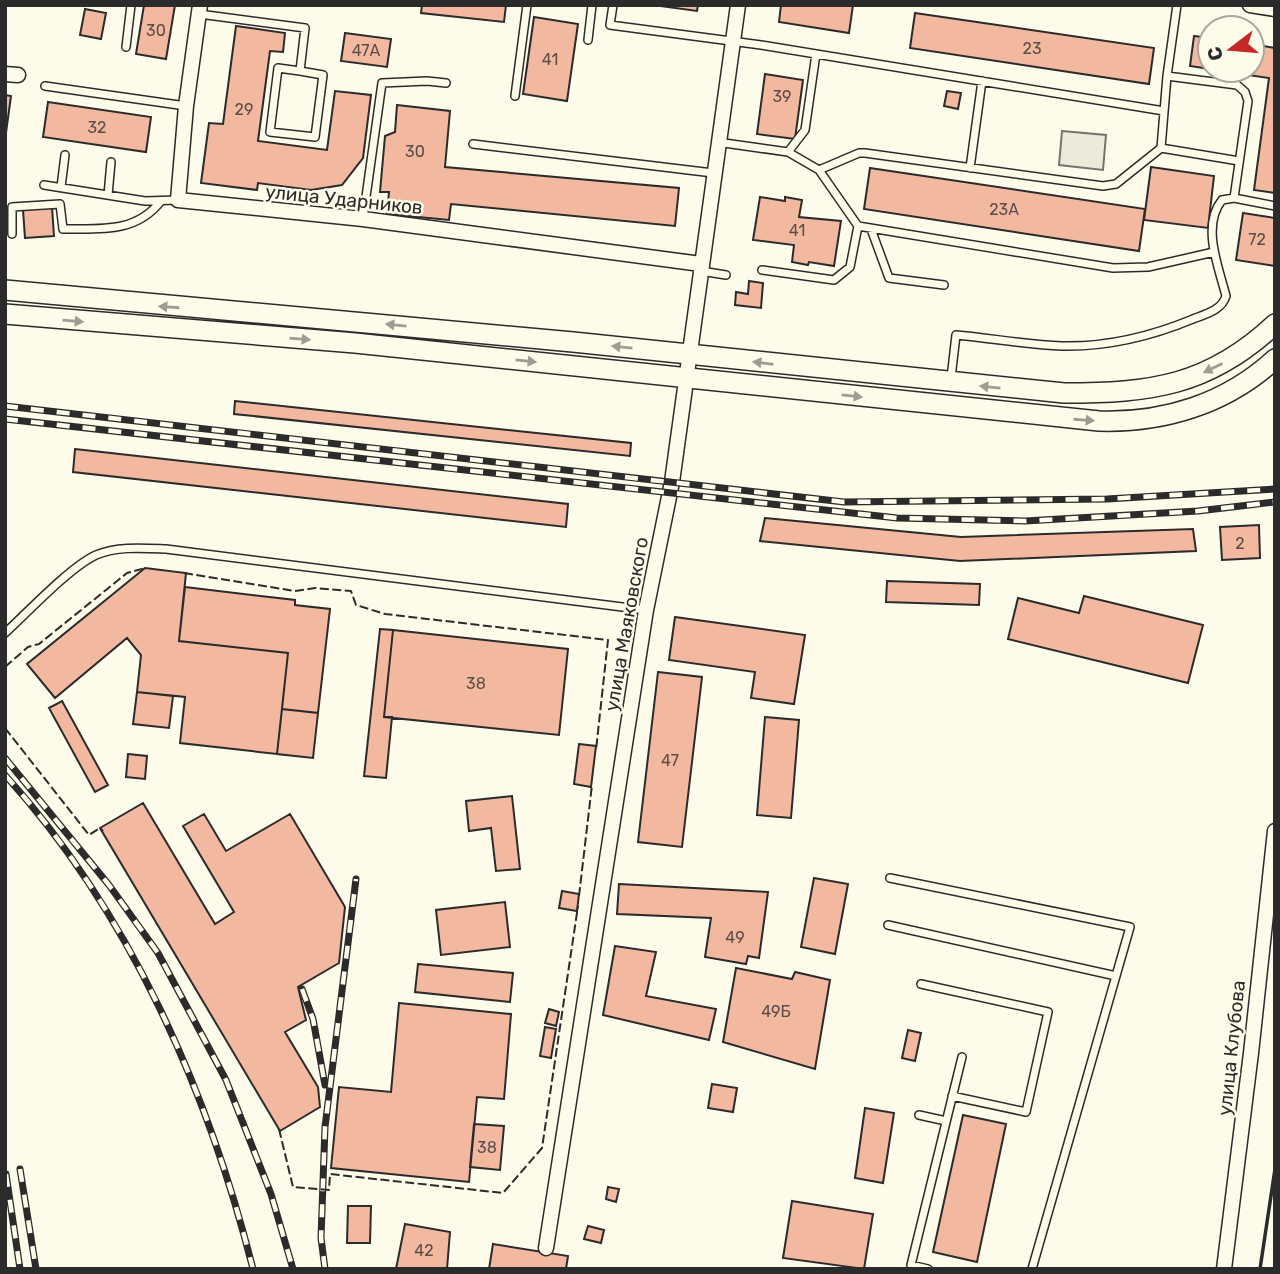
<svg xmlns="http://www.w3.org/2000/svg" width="1280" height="1274" viewBox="0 0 1280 1274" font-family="Rubik,sans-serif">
	<rect width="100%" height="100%" fill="#fdfbea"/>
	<path fill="#ecebdb" stroke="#74746e" stroke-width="2" d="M1062,131L1106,135L1103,170L1059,165Z"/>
	<path fill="#f2b8a0" stroke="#2b2b2b" stroke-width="2" d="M144,5H175L166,59L136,54Z
		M422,5H506L504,22L421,13Z
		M653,5H698L697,11Z
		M781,5H853L849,33L779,22Z
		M85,9L106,13L101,39L80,35Z
		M915,13L1154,48L1149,84L910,48Z
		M534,17L578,24L567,101L523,94Z
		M236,26L285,33L283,52L270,51L258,141L327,150L335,91L371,95L363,158L342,185L311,190L258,183L257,190L201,183L209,123L223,124Z
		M345,33L391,39L387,67L341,61Z
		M1194,36L1210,38V69L1190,66Z
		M1252,44L1275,48V193L1254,190L1269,78L1214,70H1252Z
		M765,74L803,80L795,139L757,134Z
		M947,91L961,93L958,109L944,106Z
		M5,95L11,96L5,140Z
		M48,102L151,117L146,152L43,137Z
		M397,105L450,111L445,167L679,188L675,226L451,204L449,220L387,214L389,192H380L385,136L395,132Z
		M1151,167L1214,176L1208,228L1144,220Z
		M870,168L1145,209L1139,251L864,209Z
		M760,197L785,201V197L802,200L799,217L841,221L834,266L809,262L808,265L792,262L794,245L753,240Z
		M52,207L54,236L25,238L23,210Z
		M1243,213L1275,218V266L1236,260Z
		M749,281L763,283L761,308L735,305L736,292L748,294Z
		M235,401L631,443L630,456L234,414Z
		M75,449L568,504L566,527L73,472Z
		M765,518L961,537L1193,529L1196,551L960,561L760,541Z
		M1259,525L1260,558L1222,560L1220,527Z
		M145,568L186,573L179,641L288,653L277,754L180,743L185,697L137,692L141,655L127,638L55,698L27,664Z
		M887,581L980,584L979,605L886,602Z
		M185,587L295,600V605L330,609L318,713L282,709L288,653L179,641Z
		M1084,596L1203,625L1188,683L1008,639L1018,598L1079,613Z
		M675,617L805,635L794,704L751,698L755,672L669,660Z
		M380,629L393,630L384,717H392L386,778L364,776Z
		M393,630L568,649L559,735L384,717Z
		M658,672L702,677L682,847L638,842Z
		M137,692L173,696L169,728L133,724Z
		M62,701L108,785L95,792L49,708Z
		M282,709L318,713L313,758L277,754Z
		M765,717L799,720L791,818L757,815Z
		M579,744L596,746L591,787L574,784Z
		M128,754L147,756L145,779L126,777Z
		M512,796L520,869L496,871L491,828L469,831L466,801Z
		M143,803L215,924L234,912L183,826L204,814L226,851L290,814L345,907L339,963L298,987L306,1020L285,1032L318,1087L320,1107L280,1131L100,828Z
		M814,878L848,884L835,954L801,947Z
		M619,884L768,892L759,958L748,956L746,964L705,957L711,918L617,914Z
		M562,891L579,894L577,911L559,908Z
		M505,902L510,947L441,955L436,910Z
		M615,946L656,952L646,996L716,1009L709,1040L603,1015Z
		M418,964L513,973L510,1002L415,992Z
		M736,968L792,979L795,972L830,980L815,1069L723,1042Z
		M399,1003L511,1014L504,1099L477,1097L469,1182L331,1168L339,1087L391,1092Z
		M549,1009L559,1012L556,1026L545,1023Z
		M545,1027L556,1029L551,1058L540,1056Z
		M908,1030L921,1033L915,1061L902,1058Z
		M712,1084L737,1088L733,1112L708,1108Z
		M865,1108L894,1113L883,1183L855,1178Z
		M963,1115L1006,1124L977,1262L933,1252Z
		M474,1124L504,1126L500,1170L470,1167Z
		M608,1187L619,1189L616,1202L606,1199Z
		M792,1201L873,1214L864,1269L783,1258Z
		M348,1206H371L370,1243H347Z
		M405,1224L450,1232L447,1269H396Z
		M588,1226L604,1230L601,1243L584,1239Z
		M493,1244L568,1256L566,1269H489Z"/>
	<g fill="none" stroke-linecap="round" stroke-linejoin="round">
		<g stroke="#2b2b2b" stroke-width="10">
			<path id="lane" d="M613,5L610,25L761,45L1164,111
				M199,14L305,28L300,71L278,68L270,132L315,137L323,75L300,71
				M588,40L592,5
				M126,47L131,5
				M1167,76L1237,85L1245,92L1248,101L1234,198L1275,206
				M45,86L186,106
				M515,96L527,5
				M717,142L788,152L819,170L859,153H865L1103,186L1116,184L1161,148L1167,76L1177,5
				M473,144L713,173
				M1161,148L1239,161
				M788,152L805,130L816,54
				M970,168L982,81
				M819,170L858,226L1113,268L1148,267L1214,252
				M44,185L145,201L178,200
				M61,187L65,155
				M108,195L111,162
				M363,218L382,83L427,81L446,83
				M871,229L889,278L944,285
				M12,234V207L60,204L63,229C101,229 136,233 161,201
				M762,270L834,280L850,267L858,226
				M701,271L726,275
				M951,378L956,335C991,338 1027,345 1062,346C1107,347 1152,336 1193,319C1206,314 1222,310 1226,296C1219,268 1201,226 1222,200L1234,198
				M5,633C28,612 70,567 96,555C117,546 143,548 166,549L646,610
				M890,878L1130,927L1032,1269
				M888,925L1116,976
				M921,984L1048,1012L1026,1112L952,1096
				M919,1115L946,1121
				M928,1269L911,1265L962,1057"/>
		</g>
		<g stroke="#2b2b2b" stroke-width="17">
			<path id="street" d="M200,5L186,106L178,200L363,219L701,264
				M1250,5L1275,9
				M5,74L18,75
				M546,1248L646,610L672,482L738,5
				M1224,1269L1251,1053L1275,831"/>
		</g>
		<g stroke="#2b2b2b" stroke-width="22">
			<path id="secondary" d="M5,290L573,342L1064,393C1151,393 1209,386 1275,324
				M5,314L355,343L1099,421C1164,423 1226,404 1275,359"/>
		</g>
		<use href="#lane" stroke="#fdfbea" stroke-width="7"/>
		<use href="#street" stroke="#fdfbea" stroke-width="14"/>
		<use href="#secondary" stroke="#fdfbea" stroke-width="19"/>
		<g stroke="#2b2b2b" stroke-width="7">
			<path id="rail" d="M5,406L844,502L1107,499L1275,489
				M5,419L897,518L1025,521L1198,511L1275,502
				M5,758L109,885L158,953L226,1080L271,1194L293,1269
				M5,775C130,913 208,1091 253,1269
				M302,989L313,1019L325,1085
				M20,1169L36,1269
				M6,1174L20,1269
				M325,1269L321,1238L325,1127L356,879"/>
		</g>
		<use href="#rail" stroke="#fdfbea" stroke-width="4.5" stroke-dasharray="13" stroke-linecap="butt"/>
		<path stroke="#2b2b2b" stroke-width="2" stroke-dasharray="9 3.5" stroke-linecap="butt" d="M184,573L295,591L315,588L351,591L356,605L385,614L608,640L596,750
			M5,667L28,647L39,644L127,573L146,568
			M5,728L89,835L100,828L103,831
			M579,896L592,785
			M279,1129L293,1187L329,1190L330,1174L503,1193L542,1148L578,906"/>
		<path stroke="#2b2b2b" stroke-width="3.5" d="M1260,1269L1275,1169"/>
	</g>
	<defs><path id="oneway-solid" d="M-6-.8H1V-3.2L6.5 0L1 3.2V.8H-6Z" transform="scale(1.75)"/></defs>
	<g fill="#9e9d94">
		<use href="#oneway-solid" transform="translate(169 307) rotate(-176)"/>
		<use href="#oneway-solid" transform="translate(73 321) rotate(5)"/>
		<use href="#oneway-solid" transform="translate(396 325) rotate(-174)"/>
		<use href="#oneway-solid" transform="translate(300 339) rotate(5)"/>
		<use href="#oneway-solid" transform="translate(622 347) rotate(-174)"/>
		<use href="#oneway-solid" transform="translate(526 361) rotate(6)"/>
		<use href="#oneway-solid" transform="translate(763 363) rotate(-173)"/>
		<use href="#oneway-solid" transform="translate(1213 368) rotate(154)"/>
		<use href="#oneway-solid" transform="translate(990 387) rotate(-174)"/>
		<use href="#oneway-solid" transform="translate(852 396) rotate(6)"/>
		<use href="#oneway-solid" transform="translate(1084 420) rotate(4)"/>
	</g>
	<g text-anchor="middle" stroke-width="5" stroke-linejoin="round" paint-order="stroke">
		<g font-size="16" fill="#5d4e48">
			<text x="156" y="36">30</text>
			<text x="1032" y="54">23</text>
			<text x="366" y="56">47А</text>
			<text x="550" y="65">41</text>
			<text x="782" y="102">39</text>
			<text x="244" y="115">29</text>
			<text x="97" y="133">32</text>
			<text x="415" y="157">30</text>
			<text x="1004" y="215">23А</text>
			<text x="797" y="236">41</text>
			<text x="1257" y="245">72</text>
			<text x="1240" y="549">2</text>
			<text x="476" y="689">38</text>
			<text x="670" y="766">47</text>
			<text x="735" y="943">49</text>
			<text x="776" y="1017">49Б</text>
			<text x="487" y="1153">38</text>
			<text x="424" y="1256">42</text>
		</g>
		<g font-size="19" fill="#2b2b2b" stroke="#fdfbea">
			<text transform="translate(344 199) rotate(6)" y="7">улица Ударников</text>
			<text transform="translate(626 624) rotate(-80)" y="7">улица Маяковского</text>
			<text transform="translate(1231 1048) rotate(-84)" y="7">улица Клубова</text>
		</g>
	</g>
	<rect width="1280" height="1274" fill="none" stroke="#2b2b2b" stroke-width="14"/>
	<g transform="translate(1231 49) rotate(254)"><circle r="33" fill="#fdfbea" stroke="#a9a89e" stroke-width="2"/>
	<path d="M0-5L12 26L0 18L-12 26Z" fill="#c62828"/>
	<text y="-10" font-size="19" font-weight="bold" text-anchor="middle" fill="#2b2b2b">С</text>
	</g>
</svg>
